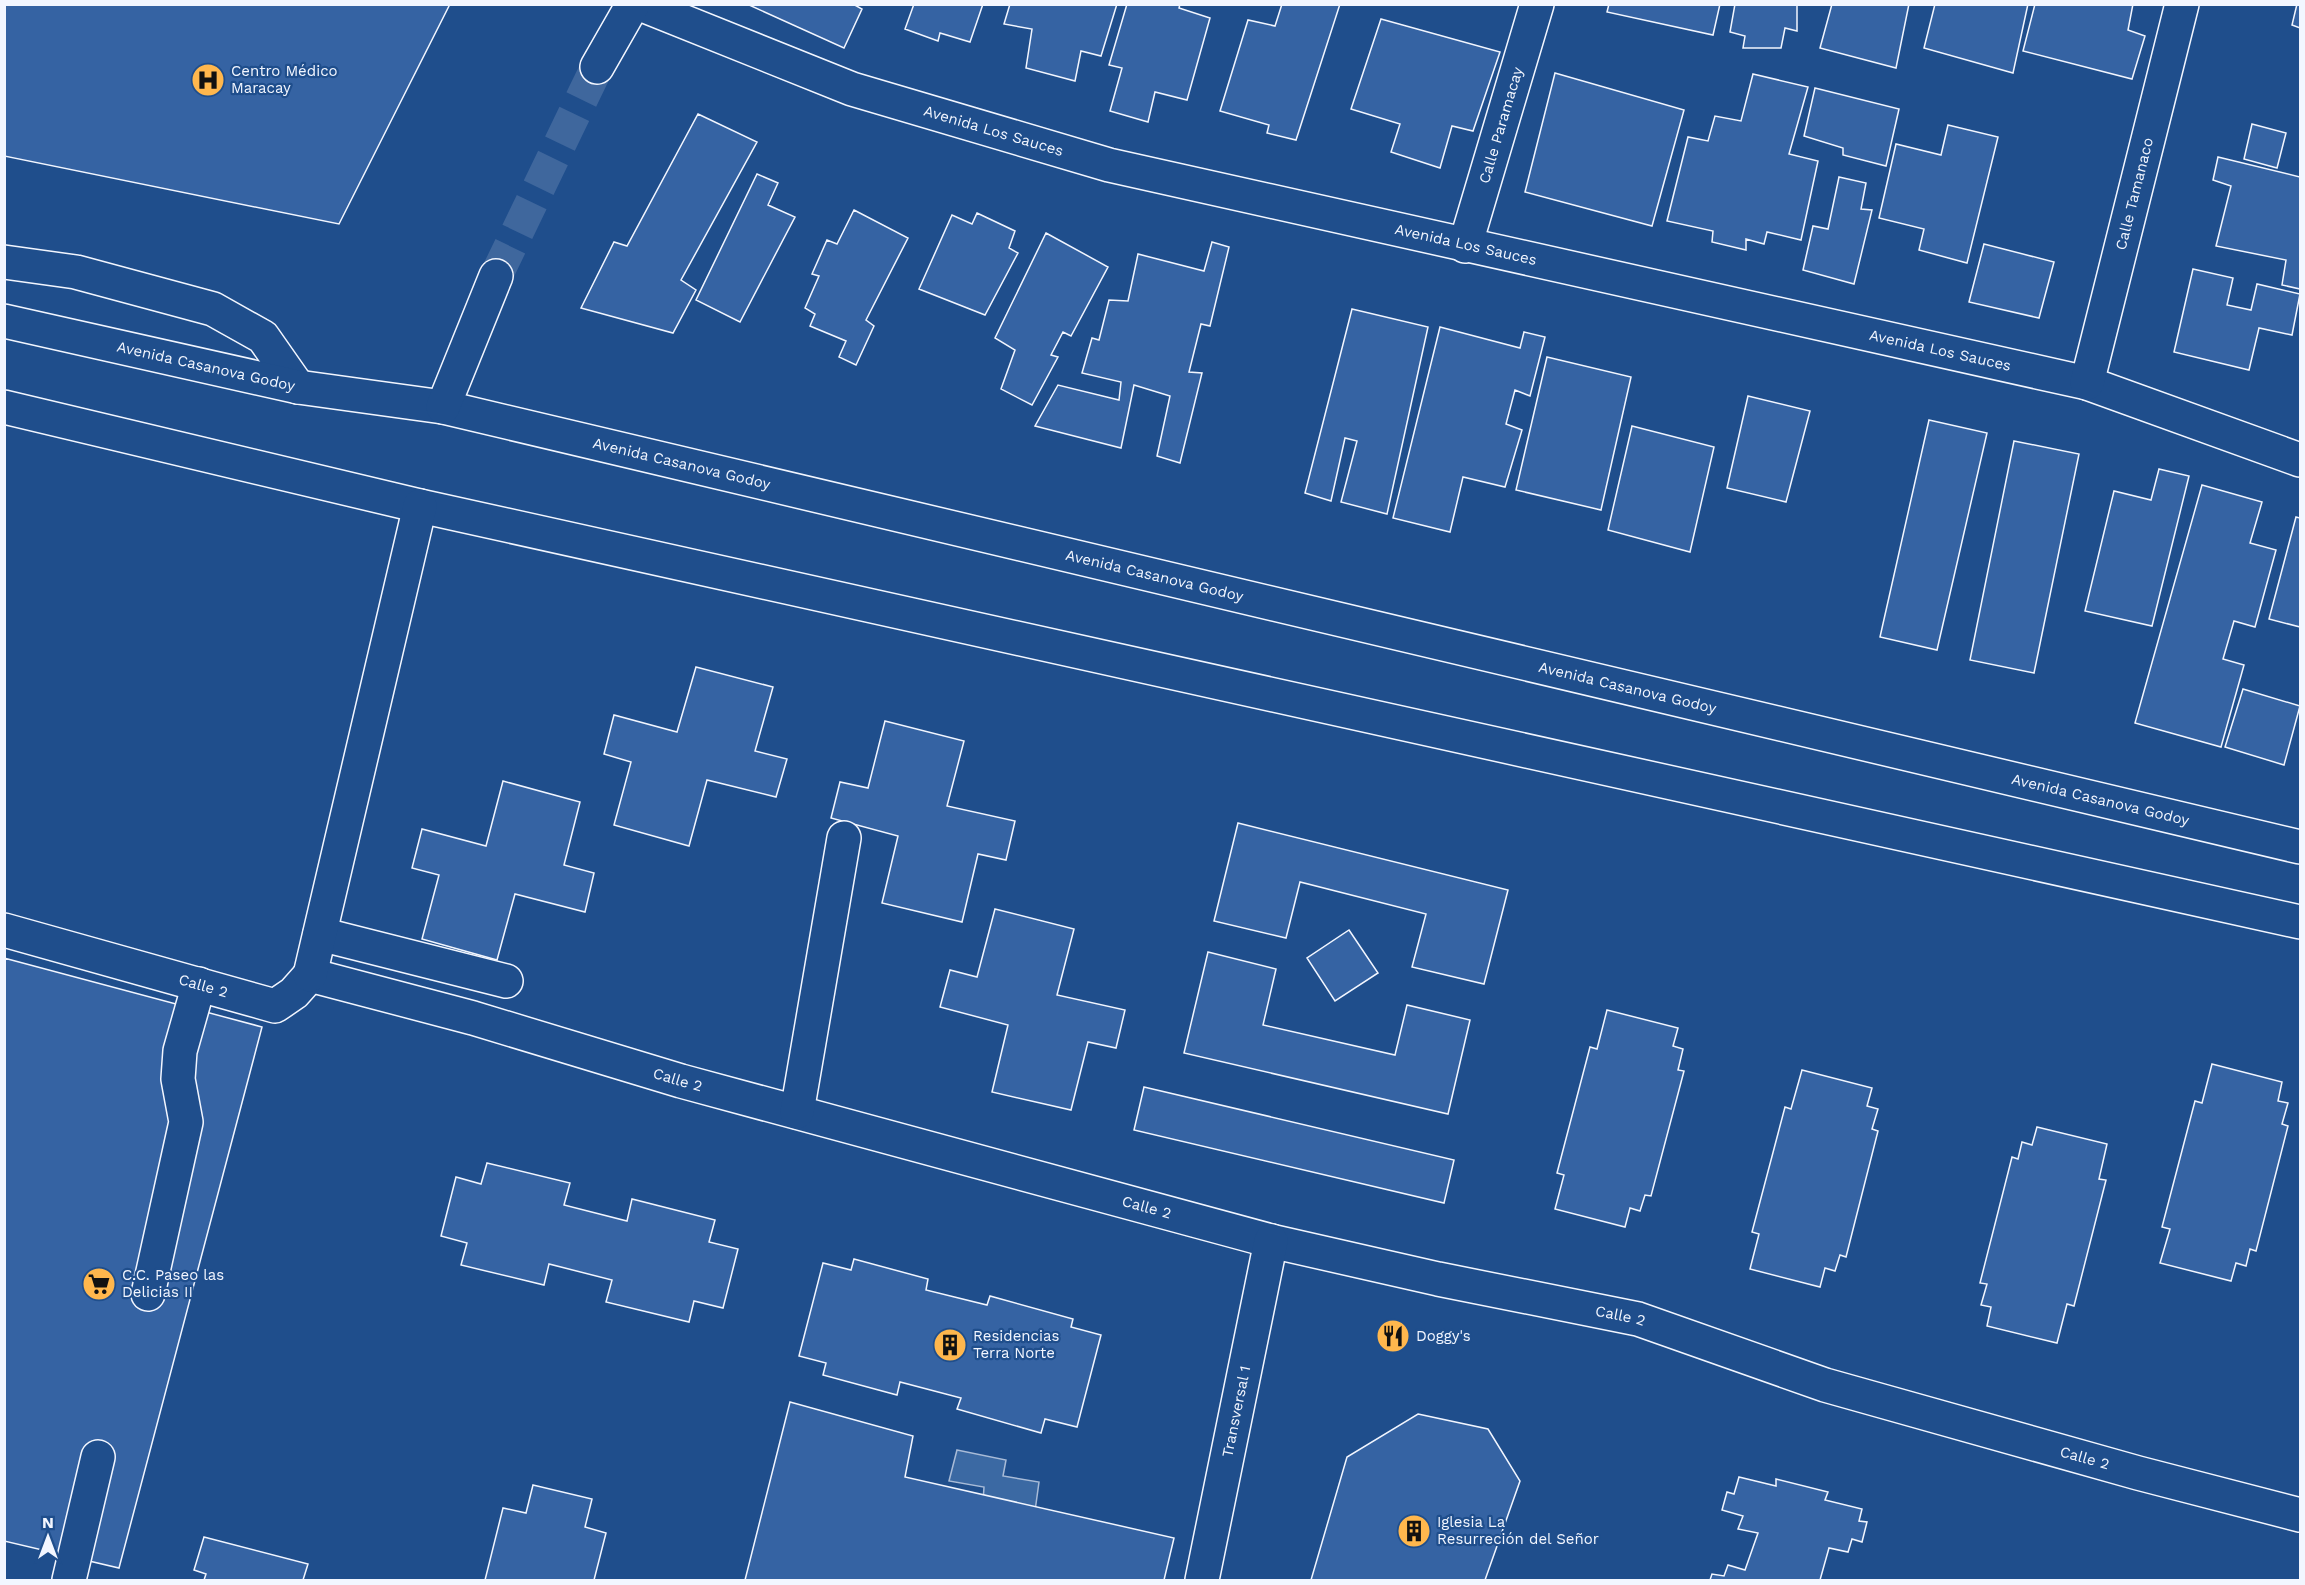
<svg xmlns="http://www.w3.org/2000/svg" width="2305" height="1585" viewBox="0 0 2305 1585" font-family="'Work Sans',sans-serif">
	<rect width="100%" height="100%" fill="#1f4e8c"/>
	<path fill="#3b69a3" stroke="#a8bbd7" stroke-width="1.5" d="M957,1450L1006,1460L1003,1476L1039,1482L1035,1511L983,1502L984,1487L949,1481Z"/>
	<path fill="#3563a3" stroke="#f2f6ff" stroke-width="1.5" d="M4,4H450L339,224L4,156Z
		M747,4H853L862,9L844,48Z
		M914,4H983L970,42L940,33L938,41L905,29Z
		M1010,4H1117L1101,56L1081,51L1075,81L1026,68L1032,29L1004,24Z
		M1127,4H1180L1179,8L1210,18L1187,100L1155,92L1148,122L1110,111L1122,68L1109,65Z
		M1282,4H1340L1296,140L1267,133L1269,125L1220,111L1248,20L1275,26Z
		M1609,4H1720L1713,35L1607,12Z
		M1735,4H1797V31L1785,28L1781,48H1743L1745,36L1730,32Z
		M1832,4H1909L1896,68L1820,48Z
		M1935,4H2028L2013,73L1924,48Z
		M2035,4H2133L2128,30L2145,36L2132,79L2023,51Z
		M2297,4H2300V28L2292,25Z
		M1381,19L1500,52L1473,131L1452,126L1440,168L1391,152L1400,124L1351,109Z
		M1555,73L1684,110L1652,226L1525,192Z
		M1753,74L1808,87L1789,154L1818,161L1801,240L1767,232L1764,244L1746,239V250L1712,242L1713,231L1667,221L1688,137L1708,141L1715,116L1741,121Z
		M1815,88L1899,109L1886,166L1843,155V148L1804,136Z
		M698,114L757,142L681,280L696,290L673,333L581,308L614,242L627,246Z
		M2252,124L2286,133L2277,168L2244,159Z
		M1948,125L1998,137L1967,263L1919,250L1924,229L1879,218L1896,144L1941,155Z
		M2218,157L2300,177V289L2282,285L2286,260L2216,246L2231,186L2213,180Z
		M757,174L778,183L768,205L795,217L740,322L696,300Z
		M1839,177L1866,183L1861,209L1872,210L1854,284L1803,270L1813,226L1828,229Z
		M854,210L908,238L866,320L874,326L856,365L839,357L846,341L810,326L815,314L805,308L819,276L812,274L827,240L837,244Z
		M977,213L1015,231L1009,248L1018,253L985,315L919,289L952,215L972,224Z
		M1046,233L1108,267L1071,336L1063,332L1051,355L1058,357L1032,405L1001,389L1015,350L995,338Z
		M1212,242L1229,247L1210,326L1201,324L1189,372L1202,373L1180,463L1157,456L1170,396L1134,385L1121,448L1035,426L1058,385L1119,400L1121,382L1082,373L1092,338L1099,340L1109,300L1128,301L1138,254L1204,271Z
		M1984,244L2054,262L2039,318L1969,302Z
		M2193,269L2233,278L2227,305L2251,310L2257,284L2300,294L2292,335L2259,328L2249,370L2174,352Z
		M1352,309L1428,327L1387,514L1341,502L1357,441L1345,438L1331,501L1305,493Z
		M1440,327L1520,348L1524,332L1545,337L1530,396L1515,390L1506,424L1522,430L1505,487L1463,477L1450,532L1393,518Z
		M1547,357L1631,377L1601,510L1516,490Z
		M1748,396L1810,411L1786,502L1727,488Z
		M1929,420L1987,433L1937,650L1880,637Z
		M1632,426L1714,447L1690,552L1608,530Z
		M2014,441L2079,454L2034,673L1970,660Z
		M2159,469L2189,476L2152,626L2085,611L2114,491L2151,500Z
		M2202,485L2262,502L2250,543L2276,550L2255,627L2234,621L2223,659L2244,665L2221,747L2135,723Z
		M2296,517L2300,518V627L2269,619Z
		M696,667L773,687L755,751L787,759L776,797L707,780L689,846L614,825L631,762L604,754L614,715L677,732Z
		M2243,689L2300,706L2284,765L2225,747Z
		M885,721L964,741L947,806L1015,821L1006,860L978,854L962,922L882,903L898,836L831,818L840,782L868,788Z
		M503,781L580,802L564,865L594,873L585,912L515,894L497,960L422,939L439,875L412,868L422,829L486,846Z
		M1238,823L1508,890L1484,984L1412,967L1426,914L1300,882L1286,938L1214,921Z
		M995,909L1074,929L1057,995L1125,1010L1116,1048L1088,1042L1071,1110L992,1092L1008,1025L940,1007L950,970L977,977Z
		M1349,930L1378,973L1335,1001L1307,958Z
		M1208,952L1276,969L1263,1025L1395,1055L1407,1005L1470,1020L1448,1114L1184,1053Z
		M4,958L262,1027L119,1568L4,1541Z
		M1607,1010L1678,1028L1673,1046L1683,1049L1678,1070L1684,1071L1651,1196L1645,1195L1640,1211L1630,1208L1625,1227L1555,1209L1564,1175L1557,1173L1590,1047L1597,1049Z
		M2212,1064L2282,1082L2278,1101L2288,1103L2282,1124L2288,1126L2256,1251L2250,1249L2246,1266L2236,1263L2231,1281L2160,1263L2170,1229L2162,1227L2195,1101L2202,1103Z
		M1802,1070L1872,1088L1867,1106L1878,1109L1872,1129L1878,1131L1846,1257L1840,1255L1835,1271L1825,1268L1820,1287L1750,1269L1759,1234L1752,1232L1785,1107L1791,1109Z
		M1144,1087L1454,1160L1444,1203L1134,1130Z
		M2037,1127L2107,1144L2099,1179L2106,1180L2074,1306L2067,1304L2057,1343L1987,1326L1991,1307L1981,1305L1987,1284L1980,1283L2012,1157L2018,1159L2022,1142L2032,1145Z
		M487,1163L570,1183L564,1205L627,1221L632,1199L715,1220L709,1242L738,1249L723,1308L694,1301L689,1322L606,1302L612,1280L549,1264L544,1285L461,1265L467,1243L441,1236L456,1177L481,1184Z
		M854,1259L928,1279L926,1290L987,1305L990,1296L1073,1319L1071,1327L1101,1335L1077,1427L1045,1419L1041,1433L957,1409L961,1398L900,1382L897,1395L823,1375L826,1363L799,1356L823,1263L851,1270Z
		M790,1402L913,1436L905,1477L1174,1538L1164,1580H745Z
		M1418,1414L1488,1429L1520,1481L1485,1580H1311L1347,1457Z
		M1739,1477L1776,1486V1479L1828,1492L1825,1500L1862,1509L1859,1521L1867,1522L1862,1542L1852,1539L1848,1552L1829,1548L1820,1580H1710L1712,1574L1724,1576L1728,1565L1745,1570L1758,1533L1738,1529L1743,1516L1722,1510L1727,1492L1734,1494Z
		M533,1485L592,1499L585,1527L606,1533L594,1580H485L503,1508L526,1513Z
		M204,1537L308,1564L303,1580H204L206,1574L194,1570Z"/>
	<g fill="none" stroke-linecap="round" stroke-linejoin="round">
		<path stroke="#3f679d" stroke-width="33" stroke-dasharray="33 16" stroke-linecap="butt" d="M496,276L597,67"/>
		<g stroke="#f2f6ff" stroke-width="36">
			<g id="minor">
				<path id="s1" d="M640,4L852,89L1109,165L2087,383L2300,460"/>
				<path d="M597,67L633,4"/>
				<path id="s2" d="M1465,246L1537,4"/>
				<path d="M4,262L76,272L213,309L263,337L298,387"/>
				<path id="s3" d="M4,321L298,387L443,407L2300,847"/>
				<path id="s4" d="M2087,383L2182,4"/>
				<path d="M4,407L420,506L2300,922"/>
				<path d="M443,407L496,276"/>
				<path id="s5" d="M4,930L275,1006L294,993L310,975L473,1018L681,1081L1271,1241L1438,1279L1638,1319L1825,1385L2138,1473L2300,1515"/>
				<path d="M320,934L506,981"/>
				<path d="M310,975L420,506"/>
				<path d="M797,1112L844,838"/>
				<path d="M148,1294L186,1122L178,1079L180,1051L199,984"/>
				<path d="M69,1580L98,1457"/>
				<path id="s6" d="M1202,1580L1271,1241"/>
			</g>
		</g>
		<use href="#minor" stroke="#1f4e8c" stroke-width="33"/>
	</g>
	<defs>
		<g id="hospital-disc" transform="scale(1.725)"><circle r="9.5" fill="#ffb74d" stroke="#1f4e8c"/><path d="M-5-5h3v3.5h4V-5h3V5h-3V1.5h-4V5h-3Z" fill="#111"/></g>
		<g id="supermarket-disc" transform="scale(1.725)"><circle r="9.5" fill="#ffb74d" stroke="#1f4e8c"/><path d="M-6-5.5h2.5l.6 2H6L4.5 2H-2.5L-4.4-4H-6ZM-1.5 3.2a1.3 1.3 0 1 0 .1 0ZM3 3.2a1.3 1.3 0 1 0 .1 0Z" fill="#111"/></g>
		<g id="restaurant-disc" transform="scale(1.725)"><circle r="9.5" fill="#ffb74d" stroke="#1f4e8c"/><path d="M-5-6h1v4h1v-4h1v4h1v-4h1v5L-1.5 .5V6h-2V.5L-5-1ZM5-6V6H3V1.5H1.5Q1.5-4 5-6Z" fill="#111"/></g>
		<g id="building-disc" transform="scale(1.725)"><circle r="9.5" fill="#ffb74d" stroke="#1f4e8c"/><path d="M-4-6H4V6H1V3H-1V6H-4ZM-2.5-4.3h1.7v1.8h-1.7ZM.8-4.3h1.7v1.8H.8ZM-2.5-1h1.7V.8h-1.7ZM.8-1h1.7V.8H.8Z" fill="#111"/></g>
	</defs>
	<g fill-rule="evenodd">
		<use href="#hospital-disc" x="208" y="80"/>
		<use href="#supermarket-disc" x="99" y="1284"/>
		<use href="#restaurant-disc" x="1393" y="1336"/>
		<use href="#building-disc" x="950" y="1345"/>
		<use href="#building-disc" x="1414" y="1531"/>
	</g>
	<g text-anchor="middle" stroke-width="4.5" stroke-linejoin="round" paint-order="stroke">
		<g font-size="15" fill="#f2f6ff" stroke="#1f4e8c" text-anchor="start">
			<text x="231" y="76">Centro Médico<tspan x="231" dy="17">Maracay</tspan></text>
			<text x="122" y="1280">C.C. Paseo las<tspan x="122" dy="17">Delicias II</tspan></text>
			<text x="973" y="1341">Residencias<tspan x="973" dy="17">Terra Norte</tspan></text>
			<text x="1416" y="1341">Doggy's</text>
			<text x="1437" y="1527">Iglesia La<tspan x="1437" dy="17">Resurreción del Señor</tspan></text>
		</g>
		<g font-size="15" fill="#f2f6ff" stroke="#1f4e8c">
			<text dy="5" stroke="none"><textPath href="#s2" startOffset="126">Calle Paramacay</textPath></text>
			<text dy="5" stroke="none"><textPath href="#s1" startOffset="376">Avenida Los Sauces</textPath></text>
			<text dy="5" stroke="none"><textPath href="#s4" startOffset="195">Calle Tamanaco</textPath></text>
			<text dy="5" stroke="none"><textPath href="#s1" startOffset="862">Avenida Los Sauces</textPath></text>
			<text dy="5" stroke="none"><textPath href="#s1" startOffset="1348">Avenida Los Sauces</textPath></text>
			<text dy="5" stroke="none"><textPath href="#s3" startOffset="207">Avenida Casanova Godoy</textPath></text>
			<text dy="5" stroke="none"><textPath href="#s3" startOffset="693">Avenida Casanova Godoy</textPath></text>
			<text dy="5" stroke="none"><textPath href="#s3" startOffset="1179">Avenida Casanova Godoy</textPath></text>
			<text dy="5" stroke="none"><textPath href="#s3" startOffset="1665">Avenida Casanova Godoy</textPath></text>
			<text dy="5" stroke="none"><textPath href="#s3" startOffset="2151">Avenida Casanova Godoy</textPath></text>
			<text dy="5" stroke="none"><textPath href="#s5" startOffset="207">Calle 2</textPath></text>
			<text dy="5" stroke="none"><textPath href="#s5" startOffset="711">Calle 2</textPath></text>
			<text dy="5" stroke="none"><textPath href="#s5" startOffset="1197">Calle 2</textPath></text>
			<text dy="5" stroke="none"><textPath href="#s5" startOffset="1683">Calle 2</textPath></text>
			<text dy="5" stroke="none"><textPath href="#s6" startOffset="172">Transversal 1</textPath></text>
			<text dy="5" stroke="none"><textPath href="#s5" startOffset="2169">Calle 2</textPath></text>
		</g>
	</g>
	<rect width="2305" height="1585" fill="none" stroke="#f2f6ff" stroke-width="12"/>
	<g transform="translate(48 1537)" stroke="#1f4e8c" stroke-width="4.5" paint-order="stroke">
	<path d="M0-4.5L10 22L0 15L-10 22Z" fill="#f2f6ff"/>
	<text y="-9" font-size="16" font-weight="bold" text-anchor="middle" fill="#f2f6ff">N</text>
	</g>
</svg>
